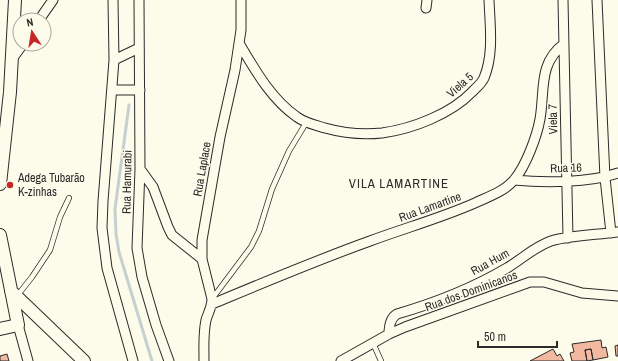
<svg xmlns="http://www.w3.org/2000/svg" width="618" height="361" viewBox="0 0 618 361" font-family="'Archivo Narrow',sans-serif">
	<rect width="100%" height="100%" fill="#fdfbea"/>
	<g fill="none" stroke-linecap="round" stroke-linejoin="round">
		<path stroke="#c7d0d0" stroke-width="3" d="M129,105L115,209L116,234L119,252L152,361"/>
	</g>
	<path fill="#f2b8a0" stroke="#2b2b2b" d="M601,340L602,348L606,347L608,357L593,360L591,349L585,350L587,361H572L570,353L574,352L572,344Z
		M618,345V356H616L615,346Z
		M553,349L557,356L560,354L564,361H530Z
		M591,349L593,360L587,361L585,350Z
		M7,354L9,361H0V356Z"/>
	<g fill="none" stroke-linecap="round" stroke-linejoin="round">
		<g stroke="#2b2b2b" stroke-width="6">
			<path id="service" d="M17,296L32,277L50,250L60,217L69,198
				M212,299L251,247L259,231L272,189L289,151L306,123
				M373,343L381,361"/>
		</g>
		<g stroke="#2b2b2b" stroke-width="11">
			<path id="minor" d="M113,0L114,60L103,201L102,228L107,268L133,361
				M139,0L140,169L137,248L142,277L156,325L169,361
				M563,0L568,238
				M597,0L605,178L611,233
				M426,8L427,0
				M39,20L53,0
				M239,43C255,70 271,99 297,117C305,123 315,125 325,128C343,133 363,135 382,133C412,129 451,114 472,92C476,88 482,83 484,78C494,54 490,26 489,0
				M12,59L23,44
				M114,60L139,48
				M112,90H140
				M140,169L153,187L168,227L172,235L202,259
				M514,180C544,183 590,183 618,173
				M212,304C265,282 317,260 370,241C405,228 441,218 475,203C488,197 505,191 514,180C526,166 537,136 540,119C545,91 538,63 564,44
				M18,325L28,361
				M389,334C389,326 390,318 397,314C435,303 473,288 507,268C522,259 534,247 551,241C572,235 596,235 618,232
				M204,361C204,347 203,334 206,320C208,313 212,307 212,299L202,259V240L220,137L235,70L241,30V0
				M341,361L389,334L405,327L530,282H544L582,293L618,296"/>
		</g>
		<g stroke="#2b2b2b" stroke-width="14">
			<path id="tertiary" d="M0,184L10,92L15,0
				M0,235L18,325
				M11,291L84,361
				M0,329L18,325"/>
		</g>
		<use href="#service" stroke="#fdfbea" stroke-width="4.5"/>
		<use href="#minor" stroke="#fdfbea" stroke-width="9"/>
		<use href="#tertiary" stroke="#fdfbea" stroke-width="12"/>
	</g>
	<circle fill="#c62828" stroke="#fdfbea" stroke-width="1.5" cx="10" cy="185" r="4"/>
	<g text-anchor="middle" stroke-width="3" stroke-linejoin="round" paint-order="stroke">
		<g font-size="12" fill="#2b2b2b" stroke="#fdfbea">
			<text transform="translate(460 85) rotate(-42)" y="4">Viela 5</text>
			<text transform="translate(553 119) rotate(-91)" y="4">Viela 7</text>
			<text transform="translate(566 168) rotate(-2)" y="4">Rua 16</text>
			<text transform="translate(202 169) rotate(-80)" y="4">Rua Laplace</text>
			<text transform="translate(127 182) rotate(-89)" y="4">Rua Hamurabi</text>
			<text transform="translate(430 207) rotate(-20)" y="4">Rua Lamartine</text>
			<text transform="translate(490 262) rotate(-29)" y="4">Rua Hum</text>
			<text transform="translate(471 291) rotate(-20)" y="4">Rua dos Dominicanos</text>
		</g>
		<g font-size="12" fill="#2b2b2b" stroke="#fdfbea" text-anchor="start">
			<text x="18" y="182">Adega Tubarão<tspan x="18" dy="14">K-zinhas</tspan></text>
		</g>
		<g font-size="13" letter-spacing="1" fill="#2b2b2b" stroke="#fdfbea">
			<text x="399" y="188">VILA LAMARTINE</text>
		</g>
	</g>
	<g transform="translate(32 32) rotate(348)"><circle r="19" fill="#fdfbea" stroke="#a9a89e"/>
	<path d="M0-3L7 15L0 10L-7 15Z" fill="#c62828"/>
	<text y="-6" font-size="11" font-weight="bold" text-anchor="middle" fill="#2b2b2b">N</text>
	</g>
	<path d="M478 341v6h79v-6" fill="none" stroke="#2b2b2b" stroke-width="2"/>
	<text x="484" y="341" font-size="12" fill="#2b2b2b" stroke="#fdfbea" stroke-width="3" paint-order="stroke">50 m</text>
</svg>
